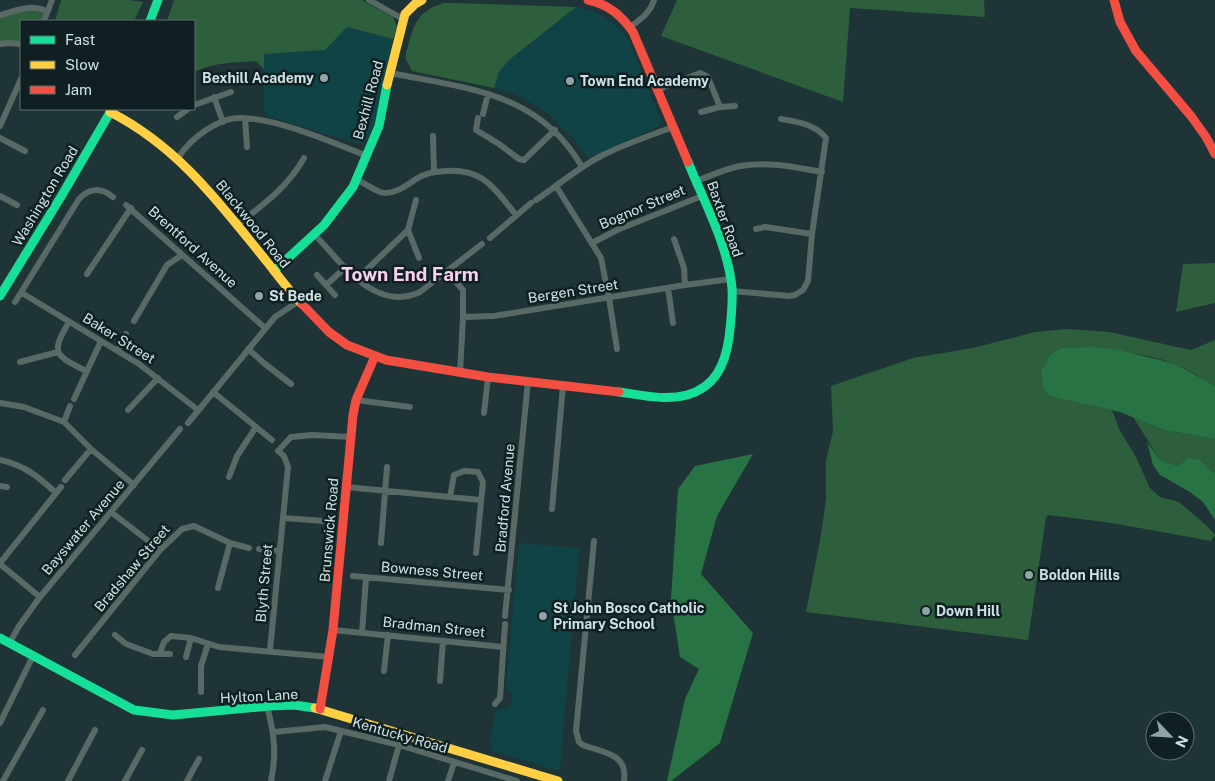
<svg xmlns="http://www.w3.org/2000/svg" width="1215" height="781" viewBox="0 0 1215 781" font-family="'Public Sans',sans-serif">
	<rect width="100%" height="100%" fill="#1e3436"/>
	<path fill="#104346" d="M576,7L582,8L599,14L616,25L623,33L629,41L661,121L656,128L588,158L573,138L547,112L515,94L494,88L499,72L509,60Z
		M347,27L393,39L375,121L367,141L359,144L267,116L264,111V54L325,50Z
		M519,543L579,548L560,771L492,751L490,741L496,710L511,707L512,692L508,690L506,684Z"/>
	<path fill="#2d5f3d" d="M61,0H129L143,2L134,21H55Z
		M174,0H362L393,17L397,27L393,39L347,27L325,50L264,54V69L256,61C235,62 212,63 194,72V21H167Z
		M677,0H984L985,17L850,8L843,102L661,36Z
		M444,3H455L576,7L509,60L499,72L494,88L412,71L405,58C412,31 414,11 444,3Z
		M24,8L48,11L44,21H21V44H0V15Z
		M1215,263V303L1176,312L1183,264Z
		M1067,329L1109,332L1191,350L1215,340V386C1202,379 1188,369 1175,364C1138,351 1100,347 1061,348L1049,396L1112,410L1119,429L1136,457L1150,488L1160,497L1179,502L1207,526L1215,535L1211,541L1112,523L1049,515L1046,517L1028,640L806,612L821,535L826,499V461L833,431L831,386L913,358L973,348L1035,332Z
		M1133,417L1164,430L1215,439V473L1211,471L1200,460L1179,466L1160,460Z"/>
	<path fill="#287343" d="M1094,347L1120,350L1176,364L1215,386V439L1164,430L1120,412L1049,396L1043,386L1041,372L1050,355L1061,348Z
		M1147,442L1160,460L1179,466L1188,458L1200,460L1211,471L1215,473V520L1203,502L1190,492L1160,475L1153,465Z
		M753,454L717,516L701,574L753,633L720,743L671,781H667L685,699L699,669L680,657L671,599L678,489L695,466Z"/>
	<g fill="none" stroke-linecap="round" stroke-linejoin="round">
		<path stroke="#586966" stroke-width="6" d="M369,0L403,19
			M0,15C19,10 29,4 48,11
			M44,21L52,0
			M630,27C641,19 650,13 654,0
			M0,44L9,43L21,44
			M391,73C468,89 539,92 582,167
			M657,90L700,73L708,77L720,107
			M214,97L223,122
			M194,105L231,92
			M701,112L720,107L735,106
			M483,114L488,94
			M177,117L188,109
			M245,118L247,147
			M478,118L476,130L499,144L519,159L524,160L555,130
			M0,126L21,79
			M433,136L434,172
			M0,138L25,151
			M178,158C190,139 218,117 241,118C280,119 331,142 367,156
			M356,179C364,183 372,189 380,192C393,196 406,186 416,179C425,173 434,172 445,171C483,168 494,188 516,215
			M696,181C710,176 725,169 740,166C768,161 795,167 822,172
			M556,186L601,258L609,298L617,349
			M0,196L17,205
			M536,200C558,185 578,168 601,156C624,144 649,136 673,127
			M126,205L265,328
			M237,225C264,204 287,188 304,158
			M756,229L765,227L812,234
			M408,230L419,258
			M314,234C342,263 375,313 420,292L482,244
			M490,238L531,203
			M674,239L684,268L685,285
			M592,243L617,230L702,196
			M447,271L463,290V317L460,373
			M87,274L131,208
			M317,275L335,295
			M358,278L408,230L416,200
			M326,285L346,267
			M668,288L673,323
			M732,291L789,296L795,295L803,290L808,281L812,234L826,138C815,124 798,122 781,119
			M22,293L139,364L198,410
			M15,302L79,199C89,188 101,187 113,197
			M463,317L494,316L685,285L731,279
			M134,321L167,265L182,255
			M69,322C50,354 55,355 86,371
			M248,349L265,364L291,384
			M118,350L126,334
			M20,362L58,352
			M213,392L272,440
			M74,399L101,341
			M356,400L410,407
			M0,403L24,407L64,422L91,449L134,485
			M128,410L158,378
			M484,413L488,377
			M64,422L70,406
			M188,423L275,317L299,301
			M0,460C24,465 39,477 56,493
			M229,477L237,456L256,427
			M65,480L91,449
			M0,486L7,487
			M346,487L481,500
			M450,497L454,475L464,471L478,472L483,482L476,553
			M552,509L563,386
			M111,512L160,550
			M283,518L324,521
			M594,541L576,731L579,742L583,745C603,753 628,753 624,781
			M381,543L387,467
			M259,549L280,551
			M0,563L61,487
			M0,564L40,597
			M353,576L509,590
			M218,588L230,543
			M505,616L528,381
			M333,630L503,647
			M362,633L366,578
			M115,635L126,644L153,654H170
			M9,644L19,626L40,597L180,429
			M270,650L288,467L284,456L278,451L291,437L313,435L351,437
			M160,653L164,642L171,636L191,638L219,647L329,657
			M75,655L160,550L182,529L194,526L230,543L249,548
			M186,657L191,638
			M384,671L388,635
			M440,681L443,641
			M201,692V666L208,644
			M495,704L500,698L505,624
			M267,706C274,733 277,753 271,781
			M0,723L33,656
			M274,732L325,727L399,745L517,781
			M3,781L43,710
			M68,781L95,730
			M125,781L142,750
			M187,781L199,759
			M325,781L341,731
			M389,781L399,745
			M448,781L454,763"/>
		<path stroke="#16e098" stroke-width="9" d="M150,21L158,0
			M274,271L324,225L353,187L379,126L387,85
			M0,296L62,195L112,109
			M619,392C641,395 665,401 687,395C715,387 725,365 729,338C731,321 733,305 732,288C728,245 704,202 688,162
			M0,638L134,710L173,715L270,706L294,705L315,708"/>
		<path stroke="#ffcf43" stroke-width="9" d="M387,85L405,14L415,4L422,0
			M110,112C179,147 221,205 268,263C279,277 290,292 302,304
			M315,708L558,781"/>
		<path stroke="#f24e42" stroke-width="9" d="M588,0C608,4 621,15 633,32L688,162
			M1114,0L1120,22L1136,51L1191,116L1206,137L1215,154
			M302,304L329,332L347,345L386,360L488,377L619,392
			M320,709L333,630L353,415L356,400L375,356"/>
	</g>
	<g fill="#90a5a7" stroke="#102022" stroke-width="2">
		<circle cx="324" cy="78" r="5"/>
		<circle cx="570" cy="81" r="5"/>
		<circle cx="259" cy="296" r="5"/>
		<circle cx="1029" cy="575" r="5"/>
		<circle cx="926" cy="611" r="5"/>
		<circle cx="543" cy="616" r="5"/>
	</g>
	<g text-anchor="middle" stroke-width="5" stroke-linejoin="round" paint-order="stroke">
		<g font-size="14" font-weight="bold" fill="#cde2e4" stroke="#102022" text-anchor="start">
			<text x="314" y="83" text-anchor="end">Bexhill Academy</text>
			<text x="580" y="86">Town End Academy</text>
			<text x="269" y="301">St Bede</text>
			<text x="1039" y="580">Boldon Hills</text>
			<text x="553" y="613">St John Bosco Catholic<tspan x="553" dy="16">Primary School</tspan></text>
			<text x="936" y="616">Down Hill</text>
		</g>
		<g font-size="14" fill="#cde2e4" stroke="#102022">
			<text transform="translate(368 100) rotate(-75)" y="5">Bexhill Road</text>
			<text transform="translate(45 196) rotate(-59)" y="5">Washington Road</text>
			<text transform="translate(642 207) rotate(-23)" y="5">Bognor Street</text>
			<text transform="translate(725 219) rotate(70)" y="5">Baxter Road</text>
			<text transform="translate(253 224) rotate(51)" y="5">Blackwood Road</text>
			<text transform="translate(193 247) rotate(42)" y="5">Brentford Avenue</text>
			<text transform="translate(573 291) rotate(-9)" y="5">Bergen Street</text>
			<text transform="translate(119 338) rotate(32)" y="5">Baker Street</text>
			<text transform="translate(505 498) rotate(-85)" y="5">Bradford Avenue</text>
			<text transform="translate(83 527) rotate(-50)" y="5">Bayswater Avenue</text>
			<text transform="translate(329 530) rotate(-85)" y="5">Brunswick Road</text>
			<text transform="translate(132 568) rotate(-50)" y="5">Bradshaw Street</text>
			<text transform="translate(432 571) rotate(5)" y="5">Bowness Street</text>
			<text transform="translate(264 583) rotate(-85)" y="5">Blyth Street</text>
			<text transform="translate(434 627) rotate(6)" y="5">Bradman Street</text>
			<text transform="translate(259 696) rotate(-3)" y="5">Hylton Lane</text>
			<text transform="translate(400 735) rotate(16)" y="5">Kentucky Road</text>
		</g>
		<g font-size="19" font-weight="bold" fill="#fad2f0" stroke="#102022">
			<text x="410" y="281">Town End Farm</text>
		</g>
	</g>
	<rect x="20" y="20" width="175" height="90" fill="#102022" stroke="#5c6e70"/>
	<rect x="30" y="36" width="25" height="8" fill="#16e098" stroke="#5c6e70"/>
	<text x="65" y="45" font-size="15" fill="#cde2e4">Fast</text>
	<rect x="30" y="61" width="25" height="8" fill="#ffcf43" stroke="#5c6e70"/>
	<text x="65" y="70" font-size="15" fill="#cde2e4">Slow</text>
	<rect x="30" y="86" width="25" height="8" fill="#f24e42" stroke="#5c6e70"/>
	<text x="65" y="95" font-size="15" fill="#cde2e4">Jam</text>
	<g transform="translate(1170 736) rotate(115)"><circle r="24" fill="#102022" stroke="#5c6e70"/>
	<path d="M0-4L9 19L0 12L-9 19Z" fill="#90a5a7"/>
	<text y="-8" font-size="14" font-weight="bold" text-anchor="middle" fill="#cde2e4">N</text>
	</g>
</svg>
